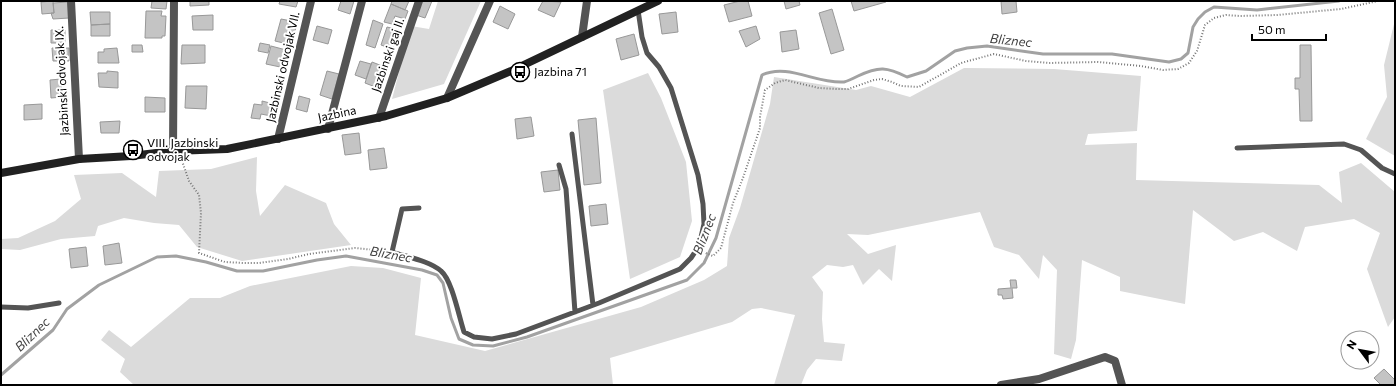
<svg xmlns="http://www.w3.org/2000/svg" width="1396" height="386" viewBox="0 0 1396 386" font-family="Commissioner,sans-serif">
	<rect width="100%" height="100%" fill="#fff"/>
	<path fill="#dbdbdb" d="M438,1H481L444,84L392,99L411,26L429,29Z
		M1395,20V156L1366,139L1387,97L1384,65Z
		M964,68L1054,69L1141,76L1137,131L1088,134L1085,145L1137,143L1136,180L1319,185L1342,203L1339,172L1361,163L1395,192V317L1388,327L1367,269L1380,233L1354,219L1305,227L1297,251L1263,232L1234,241L1193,210L1185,304L1120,291V277L1082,260L1076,340L1071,359L1054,354L1057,270L1043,255L1039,279L1019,255L994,247L980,212L868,235L847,234L868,254L896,245L892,281L879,269L863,285L853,265L843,267L827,265L812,277L823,292L822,319L824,342L845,344L842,361L816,359L807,370L801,385H774L795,315L761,308L752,309L732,322L610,358L613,385H134L120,372L125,359L101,340L109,330L131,347L190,298H220L250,286L351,266L383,268L421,278L415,335L485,351L641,307L704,280L727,266L729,238L740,208L770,104L774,77L856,90L871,86L910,97Z
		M648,73L661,98L686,162L692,221L680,257L630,279L603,90Z
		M257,157L256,191L260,216L285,185L326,203L334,224L351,245L242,261L197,247L179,225L154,223L124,218L98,226L95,236L61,239L20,250L1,249V239L18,238L55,221L81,199L74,175L122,173L156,197L159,171L211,169Z"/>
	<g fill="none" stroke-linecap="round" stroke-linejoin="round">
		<path stroke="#a2a2a2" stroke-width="3" d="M1,375L53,330L67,309L99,285L157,257L176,256L206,262L237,271H263L317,260L346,256L422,270L437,275L443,283L451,318L459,339L473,345L493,346L527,337L687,280L704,263L716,238L762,75C788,63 816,84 844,82C848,81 854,78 858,76C879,66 887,67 907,77L926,71L955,51L967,48L987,46L1043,54H1112L1169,62L1181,59L1188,53L1193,27L1198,19L1205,12L1214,7L1257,10L1339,1"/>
	</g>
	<path fill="#c4c4c4" stroke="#989898" d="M53,1L54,13L42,14L41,2Z
		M152,1H167L166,9L151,8Z
		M190,1H209V5L190,6Z
		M280,1H298L296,7L279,4Z
		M341,1H354L350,14L338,10Z
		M392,1H409L405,10L391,4Z
		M421,1H432L425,18L416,15Z
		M543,1L561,2L554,17L538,10Z
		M740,1H748L752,16L729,22L724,5Z
		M784,1H799L800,5L786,9Z
		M851,1H886V2L854,11Z
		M1001,1H1016L1017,12L1002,14Z
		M68,2L69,18L53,19L51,13H54L53,3Z
		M391,4L408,11L405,19L395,16L392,24L384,22Z
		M500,6L515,14L508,29L493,22Z
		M832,9L844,50L831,54L819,13Z
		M146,11H162L161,16H166L165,36H162V38H145Z
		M90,12H110V24L91,25Z
		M676,12L678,32L662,34L659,14Z
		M213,15V30H193L192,16Z
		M281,19L297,22L292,45L275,41Z
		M373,20L383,24L375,48L366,45Z
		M110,24V36H91V25Z
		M317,26L332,30L328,44L313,40Z
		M756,26L760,39L746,47L739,31Z
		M387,27L399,30L392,49L381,45Z
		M51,30H65V43H51Z
		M796,30L799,49L782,52L780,32Z
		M634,34L639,55L621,60L616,39Z
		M260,43L270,45L268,53L258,51Z
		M132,45H142L143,52H132Z
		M182,45H205V63L181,64Z
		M1300,45H1311L1312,121H1300L1299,89H1295V78H1300Z
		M271,46L290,51L285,68L266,64Z
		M52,48H69V61H53Z
		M117,48L119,63H98V52H104V49Z
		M360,61L371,64L366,79L355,75Z
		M372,62L385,67L378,88L365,83Z
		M107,71L118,72V88L99,87L98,73H107Z
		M327,71L339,74L332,99L320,95Z
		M61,79L62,97L51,98L50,80Z
		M186,86H207L206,109L185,108Z
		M299,96L310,99L307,112L296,109Z
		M145,97L165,98V112H145Z
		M262,101L274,104L271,116L261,114L260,119L251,118L254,104L262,105Z
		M42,104V119L24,120V105Z
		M531,117L534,136L517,139L515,119Z
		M596,118L601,183L584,185L578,120Z
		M120,121L119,133H101L100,122Z
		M359,133L361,153L345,155L342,135Z
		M384,148L387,168L370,170L368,150Z
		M558,170L560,190L544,192L541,172Z
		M606,204L608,224L591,226L589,206Z
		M119,243L122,263L105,265L103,246Z
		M86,247L88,266L71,268L69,249Z
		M1010,280H1016L1017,288H1012L1013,298L1003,299L1002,295H998V289L1011,288Z
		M1384,369L1395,380V385H1381L1374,378Z"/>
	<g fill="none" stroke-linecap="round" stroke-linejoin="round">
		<path stroke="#767676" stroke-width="2" stroke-dasharray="1 2" stroke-linecap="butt" d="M181,158L189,181L199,195L201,213L199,253L225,262L244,263H259L288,259L309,254L355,248L385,251
			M703,252L713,256L721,248L733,203L743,178L760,128V117L765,90L775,83L785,80L819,88L837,89H848L874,80L882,79L892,82L901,86L919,87L961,63L994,54L1026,61L1049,63L1098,62L1141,66L1163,70L1178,69L1189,63L1197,51L1205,25L1214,18L1226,15L1240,16L1277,15L1341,9L1378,1"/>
		<path stroke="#545454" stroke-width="5" d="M572,134L593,305
			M1237,148L1344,144L1361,150L1382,168L1395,174
			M559,165L566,189L575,312
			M419,208L402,209L392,252C407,257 430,261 441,271C452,280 459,317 464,332L474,337L492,339L516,334L599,303L680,269L691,258L699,246L704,224L703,204L698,175L671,88L659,67L647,53L642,37L638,10
			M1,307L28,308L59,303"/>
		<path stroke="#545454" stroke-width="8" d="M71,1L79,159
			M582,37L587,1
			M447,98L490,1
			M379,118L419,1
			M328,129L362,1
			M278,139L311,1
			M173,151L174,1
			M1001,385L1039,379L1105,357L1115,361L1122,385"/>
		<path stroke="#212121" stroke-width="8" d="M1,173L79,159L131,156L173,151L227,149L386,116L447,98L511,71L658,1"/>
	</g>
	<defs>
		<g id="bus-ring" transform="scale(1)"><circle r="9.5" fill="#fff" stroke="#000" stroke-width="1.5"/><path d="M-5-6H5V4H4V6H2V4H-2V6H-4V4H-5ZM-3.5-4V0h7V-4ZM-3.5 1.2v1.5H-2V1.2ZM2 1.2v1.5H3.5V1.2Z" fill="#000"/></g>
	</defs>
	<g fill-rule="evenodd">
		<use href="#bus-ring" x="520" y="72"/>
		<use href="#bus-ring" x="133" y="150"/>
	</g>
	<g text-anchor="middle" stroke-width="4" stroke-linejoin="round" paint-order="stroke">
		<g font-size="12" fill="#000" stroke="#fff">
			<text transform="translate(388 55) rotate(-71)" y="4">Jazbinski gaj II.</text>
			<text transform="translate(283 67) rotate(-77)" y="4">Jazbinski odvojak VII.</text>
			<text transform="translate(62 81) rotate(-93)" y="4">Jazbinski odvojak IX.</text>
			<text transform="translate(337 114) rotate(-12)" y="4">Jazbina</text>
		</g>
		<g font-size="12" fill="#000" stroke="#fff" text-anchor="start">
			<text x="534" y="76">Jazbina 71</text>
			<text x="147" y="147">VIII. Jazbinski<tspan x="147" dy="14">odvojak</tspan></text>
		</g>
		<g font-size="13" font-style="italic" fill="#434343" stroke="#fff">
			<text transform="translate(1011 40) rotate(6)" y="5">Bliznec</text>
			<text transform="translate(704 234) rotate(-69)" y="5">Bliznec</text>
			<text transform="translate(391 254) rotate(10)" y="5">Bliznec</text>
			<text transform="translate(32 334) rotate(-44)" y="5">Bliznec</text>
		</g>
	</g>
	<rect width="1396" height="386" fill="none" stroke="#000000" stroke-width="4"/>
	<g transform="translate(1360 350) rotate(302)"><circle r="19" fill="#ffffff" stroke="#999999"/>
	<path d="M0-3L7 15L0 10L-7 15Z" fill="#000000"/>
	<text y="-6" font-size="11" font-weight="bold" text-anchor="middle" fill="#000000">N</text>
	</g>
	<path d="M1252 34v6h74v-6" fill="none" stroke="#000000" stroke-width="2"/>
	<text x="1258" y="34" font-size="12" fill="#000000" stroke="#ffffff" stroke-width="3" paint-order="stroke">50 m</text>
</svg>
